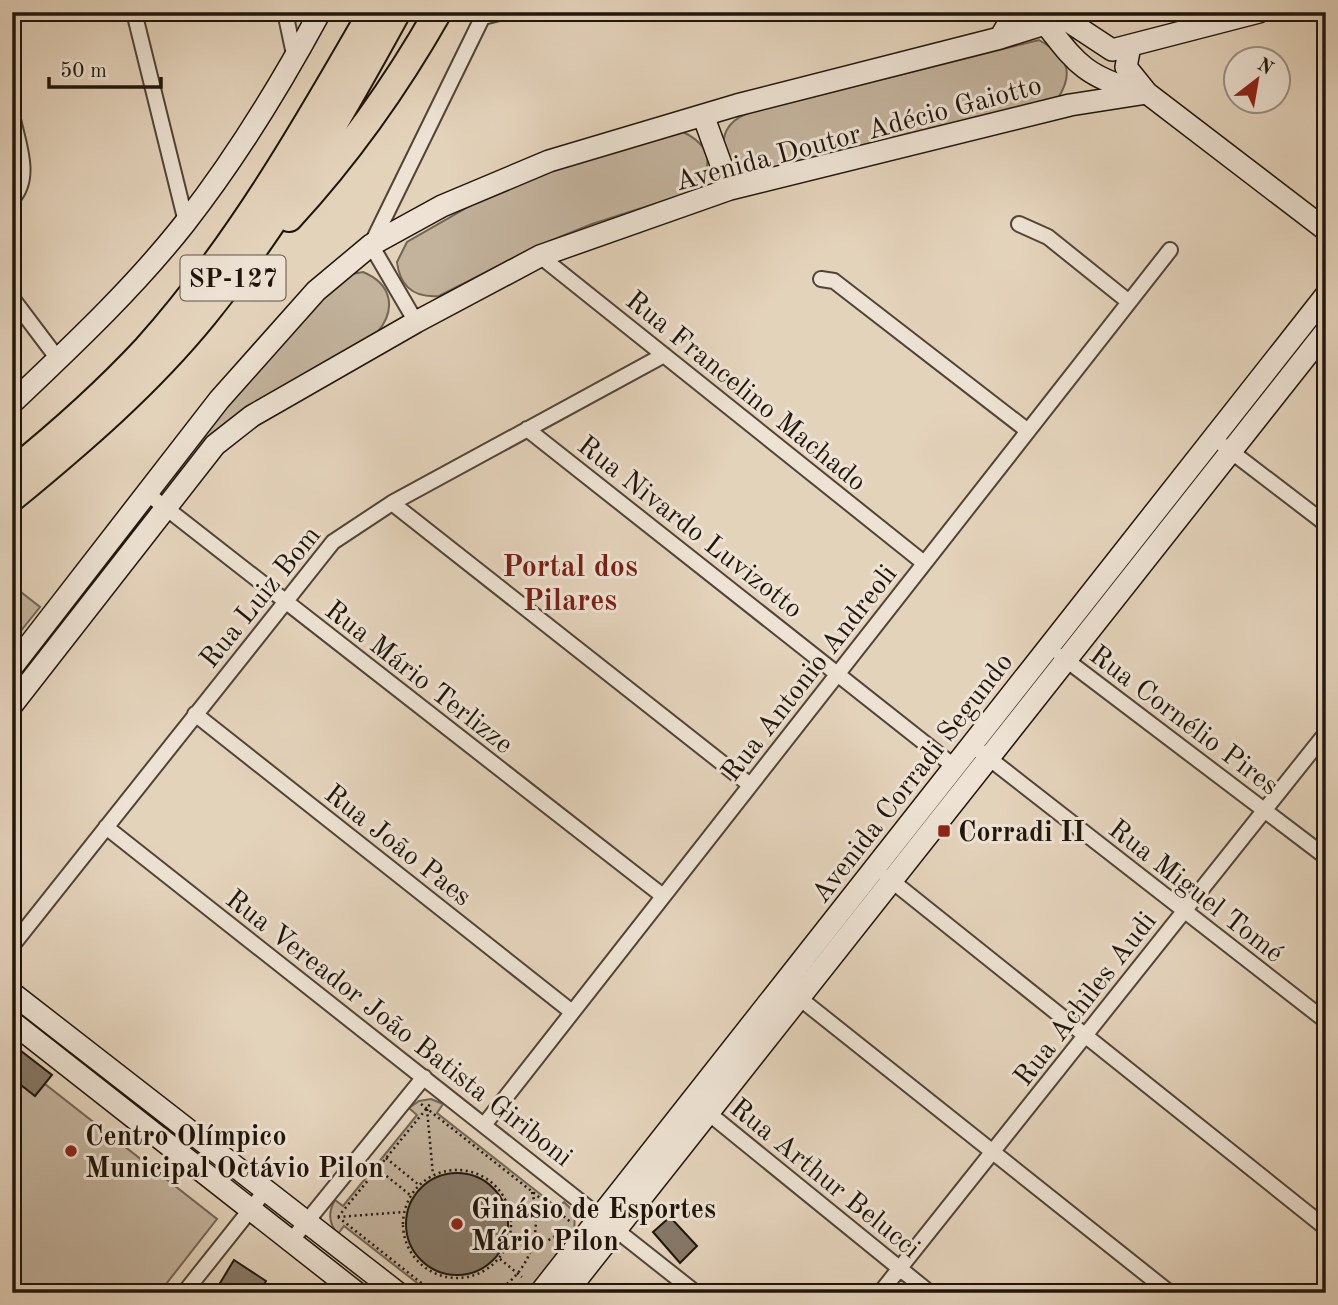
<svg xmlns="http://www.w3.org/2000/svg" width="1338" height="1305" viewBox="0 0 1338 1305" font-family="'Old Standard TT',serif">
	<rect width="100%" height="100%" fill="#e4d3bb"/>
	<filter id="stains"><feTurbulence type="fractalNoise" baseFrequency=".00286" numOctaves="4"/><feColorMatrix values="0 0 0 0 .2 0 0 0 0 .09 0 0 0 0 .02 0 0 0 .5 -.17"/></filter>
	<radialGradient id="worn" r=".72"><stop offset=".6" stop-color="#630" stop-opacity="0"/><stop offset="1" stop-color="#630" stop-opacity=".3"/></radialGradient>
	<path fill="#c3b39d" stroke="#726454" stroke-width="2" d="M1039,40C1065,55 1076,70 1058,98L746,175L736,170L725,159C720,136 726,122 748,113Z
		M683,132C712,146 713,164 698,190L592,224L535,247L439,296C414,298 400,287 397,262L407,242L475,203L557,166Z
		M363,272C392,284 397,309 377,333L231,423L177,475L175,472L217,417L341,276Z
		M12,585L40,607L12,642Z
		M12,1044L45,1084L217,1219L159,1293H12Z
		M431,1099L443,1104L437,1113L558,1208L564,1202L575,1213L574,1234L528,1293H430L344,1226L338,1234C328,1223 328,1212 335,1200L343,1206L417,1115L409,1108L419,1101Z"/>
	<path fill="#867867" stroke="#20150b" stroke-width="2" d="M12,1044L52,1075L35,1096L12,1078Z
		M406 1224a51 51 0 1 1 102 0a51 51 0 1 1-102 0Z
		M670,1217L697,1246L680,1263L653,1232Z
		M234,1260L266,1281L259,1293H214Z"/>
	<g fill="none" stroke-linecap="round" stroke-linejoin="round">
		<g stroke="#514437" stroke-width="18">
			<path id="street" d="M134,12L186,222
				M285,12L295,59
				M483,17L503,12
				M12,115C17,141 33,177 12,199
				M1019,224L1048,237L1129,302
				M540,256L924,563
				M821,279L834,281L1028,431
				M12,298L58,359
				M416,322L371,245L485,12
				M527,429L955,767
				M1224,446L1326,524
				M148,494L663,896
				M392,503L750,785
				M1061,656L1326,857
				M195,714L572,1012
				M972,745L1326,1021
				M106,827L696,1293
				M887,877L1326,1228
				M12,946L333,542L392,503L664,355
				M793,993L1170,1293
				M701,1107L930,1293
				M484,1125L1170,250
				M291,1241L424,1077
				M184,1293L266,1190
				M880,1293L1326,733
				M1325,1293L1326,1291"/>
		</g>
		<g stroke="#20150b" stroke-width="24">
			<path id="secondary" d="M1036,12C1073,57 1078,75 1138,91
				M1065,19L1112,50
				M1000,38L1015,12
				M1130,46L1126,67L1147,93L1326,230
				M1112,50L1259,12
				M703,115L730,189
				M12,403C72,346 134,288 185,223C236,158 281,84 320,12
				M12,667L219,400L316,291L371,245L442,206L549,161L737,105L1000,38L1083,12
				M12,705L215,445L252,416L416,322L540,256L730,189L1070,105L1147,93
				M12,993L398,1293
				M12,1022L357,1293
				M540,1293L1326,295
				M566,1293L1326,331"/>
		</g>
		<g stroke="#20150b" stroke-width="30">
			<path id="highway" d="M289,218C346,156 396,86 438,12
				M12,472C59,434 105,393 146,349C236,249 305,129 372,12
				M12,498C80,442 148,384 204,315C279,223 340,116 397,12"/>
		</g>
		<path stroke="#20150b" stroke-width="2.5" stroke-dasharray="2 3.5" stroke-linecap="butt" d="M421,1104L572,1223
			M427,1109L433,1175
			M386,1158L419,1185
			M378,1169L410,1195
			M403 1224a54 54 0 1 1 108 0a54 54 0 1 1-108 0Z
			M338,1217L431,1103
			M338,1217L434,1293
			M338,1217L404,1212
			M530,1252L566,1229
			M500,1259L522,1277
			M493,1293C531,1273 543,1232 532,1192"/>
		<use href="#street" stroke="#ede2d3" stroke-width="14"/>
		<use href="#secondary" stroke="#ede2d3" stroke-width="21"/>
		<use href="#highway" stroke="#e4d3bb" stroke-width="26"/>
	</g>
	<g fill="#8f2418" stroke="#ede2d3" stroke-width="2.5">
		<rect x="937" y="824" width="14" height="14" rx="3.5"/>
		<circle cx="71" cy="1151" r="7"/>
		<circle cx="457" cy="1224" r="7"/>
	</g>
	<g text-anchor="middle" stroke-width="6" stroke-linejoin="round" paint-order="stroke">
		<rect fill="#ede2d3" stroke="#5e5247" stroke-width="2" x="180.5" y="255.5" width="105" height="45" rx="5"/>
		<g font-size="26" font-weight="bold" fill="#20150b">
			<text x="233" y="287">SP-127</text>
		</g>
		<g font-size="28" fill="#20150b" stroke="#ede2d3">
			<text transform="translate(858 132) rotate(-15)" y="10">Avenida Doutor Adécio Gaiotto</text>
			<text transform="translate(747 390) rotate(39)" y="10">Rua Francelino Machado</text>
			<text transform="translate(691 526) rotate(38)" y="10">Rua Nivardo Luvizotto</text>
			<text transform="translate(259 596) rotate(-51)" y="10">Rua Luiz Bom</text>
			<text transform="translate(808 672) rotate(-52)" y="10">Rua Antonio Andreoli</text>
			<text transform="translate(420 676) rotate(38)" y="10">Rua Mário Terlizze</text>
			<text transform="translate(1185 719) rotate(37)" y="10">Rua Cornélio Pires</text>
			<text transform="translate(911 777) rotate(-52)" y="10">Avenida Corradi Segundo</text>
			<text transform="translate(399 844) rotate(38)" y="10">Rua João Paes</text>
			<text transform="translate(1197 890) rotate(38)" y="10">Rua Miguel Tomé</text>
			<text transform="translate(1084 998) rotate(-52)" y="10">Rua Achiles Audi</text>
			<text transform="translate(400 1027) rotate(38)" y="10">Rua Vereador João Batista Giriboni</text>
			<text transform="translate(826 1177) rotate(39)" y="10">Rua Arthur Belucci</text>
		</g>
		<g font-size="28" font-weight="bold" fill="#20150b" stroke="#ede2d3" text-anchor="start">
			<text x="958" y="841">Corradi II</text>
			<text x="85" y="1145">Centro Olímpico<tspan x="85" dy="32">Municipal Octávio Pilon</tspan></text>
			<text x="471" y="1218">Ginásio de Esportes<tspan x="471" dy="32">Mário Pilon</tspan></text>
		</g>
		<g font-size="30" font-weight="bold" fill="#7a1f14" stroke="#ede2d3">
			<text x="570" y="576">Portal dos<tspan x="570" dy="34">Pilares</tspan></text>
		</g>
	</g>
	<rect width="1338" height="1305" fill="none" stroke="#e4d3bb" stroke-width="42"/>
	<rect x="14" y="14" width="1310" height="1277" fill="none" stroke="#20150b" stroke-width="3.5"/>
	<rect x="21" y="21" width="1296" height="1263" fill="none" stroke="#20150b" stroke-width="2"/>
	<g transform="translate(1257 80) rotate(31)"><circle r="33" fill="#ede2d3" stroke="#9b9083" stroke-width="2"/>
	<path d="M0-5L12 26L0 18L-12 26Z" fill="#8f2418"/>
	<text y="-10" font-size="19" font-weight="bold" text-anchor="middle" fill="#20150b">N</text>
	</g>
	<path d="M49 77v10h112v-10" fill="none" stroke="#20150b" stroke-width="3.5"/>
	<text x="60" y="77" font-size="21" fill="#20150b" stroke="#ede2d3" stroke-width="5" paint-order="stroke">50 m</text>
	<rect width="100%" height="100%" filter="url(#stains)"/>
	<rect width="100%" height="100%" fill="url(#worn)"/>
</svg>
